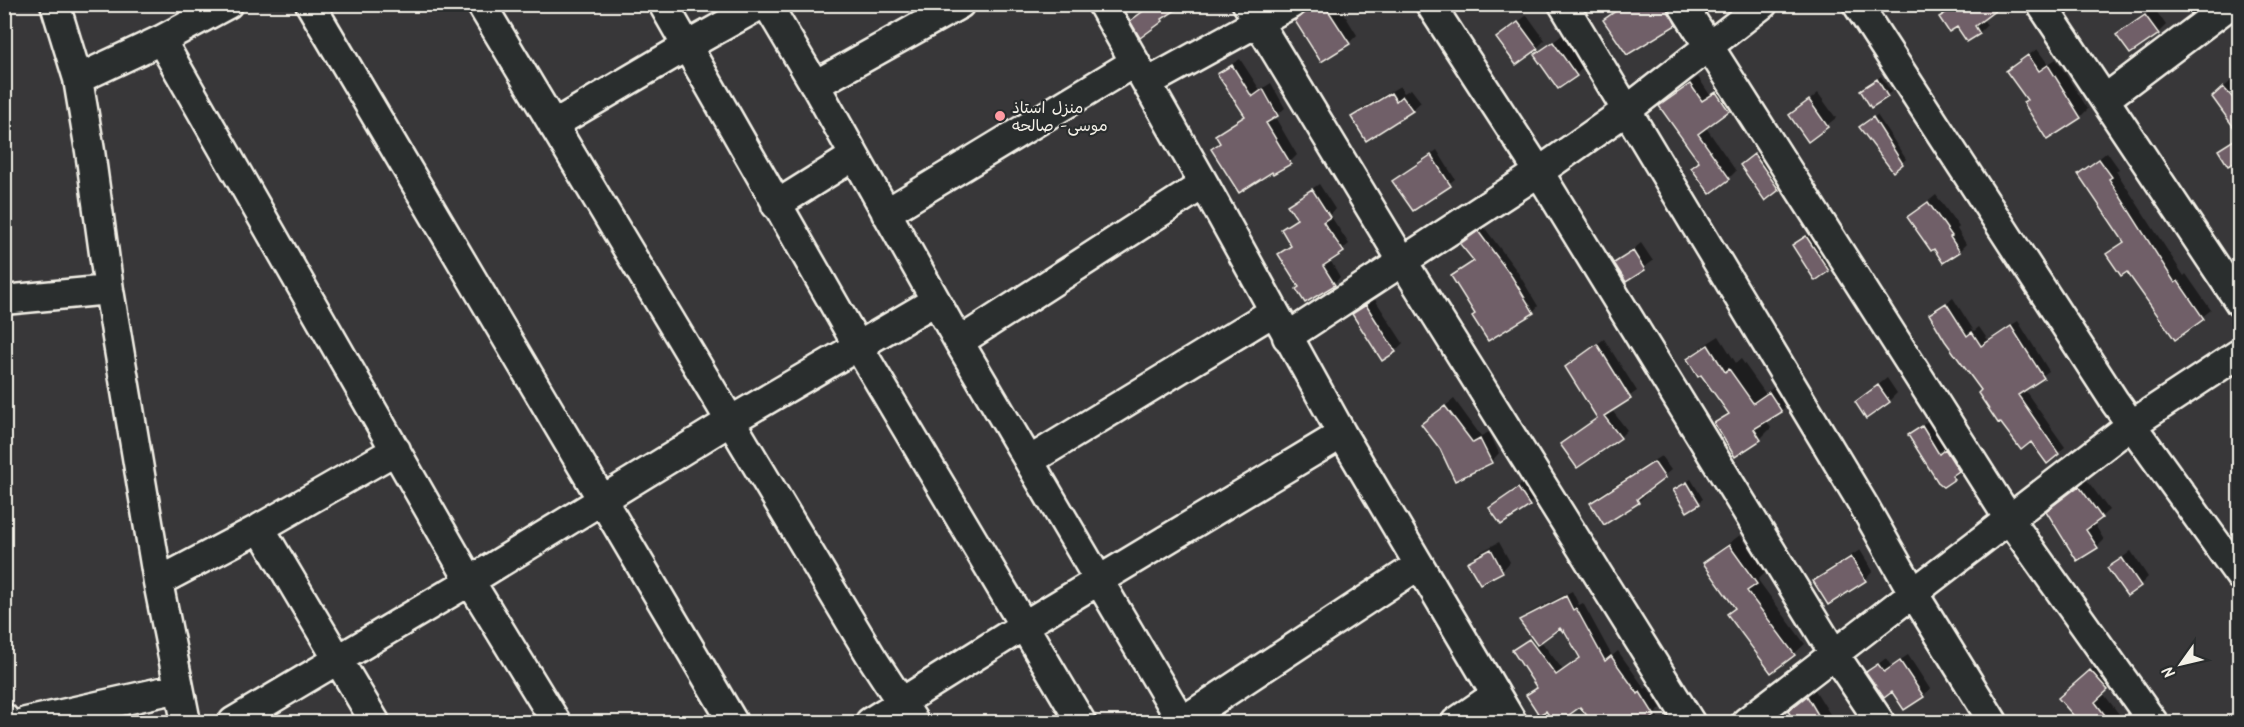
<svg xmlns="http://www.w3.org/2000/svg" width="2244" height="727" viewBox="0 0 2244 727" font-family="Kalam,'Playpen Sans Arabic',sans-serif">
	<rect width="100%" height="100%" fill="#383739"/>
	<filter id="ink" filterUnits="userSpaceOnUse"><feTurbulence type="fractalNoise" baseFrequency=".0167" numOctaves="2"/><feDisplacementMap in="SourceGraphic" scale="12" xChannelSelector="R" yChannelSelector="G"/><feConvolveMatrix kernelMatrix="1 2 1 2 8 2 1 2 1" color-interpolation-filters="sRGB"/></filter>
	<g filter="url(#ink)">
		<path fill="#0007" fill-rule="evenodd" d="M1312,4H1338L1357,35L1349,43L1307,11Z
			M1612,4H1675L1682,17L1675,24L1605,20L1616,10Z
			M2154,8L2166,25L2158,33L2118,35Z
			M1949,9L1982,18L1987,25L1979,33L1941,17Z
			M1527,15L1545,40L1537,48L1498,38Z
			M1562,35L1584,66L1576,75L1536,56Z
			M2037,49L2048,64L2056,59L2088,109L2080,117L2028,99L2008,71Z
			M1240,59L1260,90L1271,83L1285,108L1275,117L1297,155L1290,162L1213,149L1221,141L1217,135L1225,128L1245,115L1219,74L1227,67Z
			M1881,76L1891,92L1872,106L1866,87Z
			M1698,77L1710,95L1724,85L1736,102L1705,126L1736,171L1729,178L1700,161L1661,106Z
			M2231,81L2240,91V133L2221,90Z
			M1400,86L1404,93L1411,89L1421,102L1412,110L1366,139L1353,118L1361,109Z
			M1818,93L1836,118L1808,140L1791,116Z
			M1877,115L1906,159L1902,163L1861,127Z
			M2240,135V177L2220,150Z
			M1437,150L1455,179L1414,209L1400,176Z
			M1758,152L1782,185L1765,198L1745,161Z
			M2107,152L2119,169L2116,171L2184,276L2186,274L2211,310L2175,338L2127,270L2108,254L2125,240L2080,174Z
			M1319,184L1335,209L1330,215L1349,244L1330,260L1340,277L1334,284L1301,287L1280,255L1292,245L1283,229L1297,218L1289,205Z
			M1936,195L1959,227L1957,229L1966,244L1959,251L1909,217Z
			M1484,227L1517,271L1538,306L1533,312L1477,313L1453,276L1475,260L1462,244Z
			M1811,233L1832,266L1828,270L1797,242Z
			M1641,243L1653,261L1627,280L1616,263Z
			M1374,298L1403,343L1395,351L1354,315Z
			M1953,298L1974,331L1979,327L1988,340L2018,321L2049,371L2024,389L2065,447L2058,453L2031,439L1982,390L1931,314Z
			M1719,336L1736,363L1741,359L1765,393L1781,383L1792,400L1781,411L1766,420L1771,428L1760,439L1716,424L1729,411L1689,359L1700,348Z
			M1604,339L1637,391L1611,409L1627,430L1620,437L1562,444L1598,417L1566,367Z
			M1887,378L1897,393L1889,401L1857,402Z
			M1454,399L1481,436L1489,432L1499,453L1491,462L1441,448L1423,424Z
			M1929,420L1947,447L1953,443L1966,463L1954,478L1910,435Z
			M1661,456L1671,470L1644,492L1645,495L1639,501L1604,523L1592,503L1598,496Z
			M1691,479L1703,499L1687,510L1679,487Z
			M2087,480L2109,510L2094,523L2104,540L2097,547L2055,504Z
			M1526,481L1537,496L1529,504L1501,523L1491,508Z
			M1740,535L1766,572L1758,580L1805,644L1794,654L1729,614L1736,607L1705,563L1716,553Z
			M1499,542L1510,562L1502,571L1480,582L1469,562L1477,554Z
			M1860,550L1873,571L1865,580L1815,581L1823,573Z
			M2131,551L2148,577L2140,585L2109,568Z
			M1572,591L1579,605L1583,603L1612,656L1618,651L1645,689L1647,687L1661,708L1655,714L1661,722H1621L1581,705L1546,708L1528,695L1538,687L1514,650L1532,636L1521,621L1527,614ZM1560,626L1565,628L1581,657L1563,670L1541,641Z
			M1908,655L1930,689L1923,696L1893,690L1868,672L1886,658L1891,666Z
			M2099,663L2115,681L2103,693L2125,722H2082L2069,690Z
			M1815,690L1835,722H1787L1794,718L1790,711Z"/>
		<path fill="#705e67" stroke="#f4f1e8" stroke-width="1.5" d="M1153,4H1185L1162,19L1163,21L1140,38L1130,21Z
			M1311,4H1324L1350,44L1321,62L1295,21L1305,13L1307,7Z
			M1626,4H1666L1676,25L1627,55L1603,20Z
			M1944,4H2004L1975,26L1980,34L1967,42L1957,27L1949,32L1939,17L1949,11Z
			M2145,15L2159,34L2130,54L2116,35Z
			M1518,22L1538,49L1516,65L1496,38Z
			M1553,42L1577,76L1558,89L1534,55Z
			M2028,55L2039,71L2048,65L2081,118L2047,140L2023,102L2027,100L2006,71Z
			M1232,65L1252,97L1263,89L1278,116L1266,123L1291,164L1273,174L1272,172L1239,193L1211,149L1220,143L1215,135L1245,116L1217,74Z
			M1877,79L1888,97L1871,108L1860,90Z
			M1690,84L1702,101L1716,92L1729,111L1698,134L1730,179L1710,194L1691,168L1699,162L1659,106Z
			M2223,87L2240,106V136L2212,97Z
			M1391,93L1396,101L1402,96L1413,111L1366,141L1351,117Z
			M1809,100L1828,127L1808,142L1789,115Z
			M1873,117L1903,164L1893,172L1859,127Z
			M2240,136V160L2228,166L2218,150Z
			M1754,154L1779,190L1765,201L1740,165Z
			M1431,155L1451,186L1413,211L1392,181Z
			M2099,159L2112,177L2109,179L2175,283L2178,281L2204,319L2175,340L2127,272L2121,276L2106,254L2124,242L2078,174Z
			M1312,189L1330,217L1323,222L1344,252L1323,266L1335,285L1305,303L1296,289L1299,287L1278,254L1291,246L1281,229L1297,219L1287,205Z
			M1928,202L1952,236L1950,237L1960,252L1943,263L1934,249L1931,251L1907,217Z
			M1478,231L1512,277L1534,313L1488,341L1472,316L1475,314L1451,276L1474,261L1460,244Z
			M1806,236L1829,271L1815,281L1792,245Z
			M1633,251L1645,270L1626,282L1614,263Z
			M1946,303L1967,336L1972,332L1981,346L2011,326L2044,378L2018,395L2059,454L2047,464L2031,442L2021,450L2000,422L1998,423L1978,393L1981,390L1945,341L1929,314Z
			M1366,305L1396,352L1382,361L1352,314Z
			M1597,344L1631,399L1604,416L1621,438L1577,468L1560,444L1597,418L1565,367Z
			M1708,345L1725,372L1729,369L1753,403L1769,392L1782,412L1754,429L1761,440L1735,457L1714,423L1729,414L1701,375L1698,377L1687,359Z
			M1878,385L1890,402L1866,419L1855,402Z
			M1445,406L1473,443L1480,439L1492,463L1455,481L1440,449L1421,424Z
			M1922,426L1939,454L1945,449L1959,471L1952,476L1955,479L1943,487L1939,484L1908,435Z
			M1654,462L1665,478L1637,499L1639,503L1604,525L1590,503Z
			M1687,482L1700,504L1687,512L1673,490Z
			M2079,486L2102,518L2086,530L2098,548L2077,561L2046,511Z
			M1518,488L1530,506L1501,525L1489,508Z
			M1729,545L1757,584L1747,591L1795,655L1771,673L1727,614L1735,608L1703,563Z
			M1491,549L1503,572L1480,584L1467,562Z
			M1851,557L1866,581L1828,605L1813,581Z
			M2122,558L2141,586L2127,596L2107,568Z
			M1566,596L1573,610L1576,608L1605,661L1611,656L1638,694L1640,692L1655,716L1645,723H1593L1580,707L1558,723H1554L1546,711L1539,715L1526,695L1537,688L1512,650L1529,639L1556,675L1580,658L1564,630L1563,632L1560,628L1537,645L1519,620Z
			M1900,661L1924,697L1904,710L1892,692L1884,698L1866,672L1878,664L1884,672Z
			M2090,670L2108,690L2095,702L2111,723H2080L2058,698Z
			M1807,696L1823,723H1795L1788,711Z"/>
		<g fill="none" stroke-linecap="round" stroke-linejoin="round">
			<g stroke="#f4f1e8" stroke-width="33">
				<path id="minor" d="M55,4L78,79L90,151L109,290L158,582L186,722
					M310,4L733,722
					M481,4L871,656L914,722
					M663,4L858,346L1081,722
					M767,4L815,85L959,342L1182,722
					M1102,4L1204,184L1342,434L1512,722
					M1247,4L1403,262L1690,722
					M1430,4L1539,172L1835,655L1880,722
					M1563,4L1864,506L1914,594L1993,722
					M1682,4L2009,519L2153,722
					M1857,4L2115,402L2240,576
					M2041,4L2240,303
					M161,40L470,581L556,722
					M78,79L161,40L228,4
					M1147,83L1291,4
					M815,85L960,4
					M2105,99L2228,6
					M553,125L687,46L762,4
					M776,205L854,156
					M886,213L1135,62
					M4,300L109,290
					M1287,337L1539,172L1627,110L1763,4
					M959,342L1204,184
					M1029,461L1273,312
					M260,528L375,722
					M158,582L260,528L396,450
					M4,718L5,722
					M26,722L179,688
					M233,722L470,581L732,420L935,301
					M870,722L1023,626L1342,434
					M1181,722L1419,565
					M1456,722L1495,695
					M1746,722L2131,425L2240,353"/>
			</g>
			<use href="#minor" stroke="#2a2d2e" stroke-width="28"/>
		</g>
	</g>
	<circle fill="#ff9aa2" stroke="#2a2d2e" stroke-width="2" cx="1000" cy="116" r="6"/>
	<g text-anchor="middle" stroke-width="4.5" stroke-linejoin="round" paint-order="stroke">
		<g font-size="16" fill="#f4f1e8" stroke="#2a2d2e" text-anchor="start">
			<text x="1012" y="113">منزل استاذ<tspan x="1012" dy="18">موسى- صالحه</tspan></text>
		</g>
	</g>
	<rect width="2244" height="727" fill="none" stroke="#2a2d2e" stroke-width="24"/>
	<rect x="12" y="12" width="2220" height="703" fill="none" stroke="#f4f1e8" stroke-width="2" filter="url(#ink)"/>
	<g transform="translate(2181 664) rotate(236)" stroke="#2a2d2e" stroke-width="4.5" paint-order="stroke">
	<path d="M0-4.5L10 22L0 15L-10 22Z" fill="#f4f1e8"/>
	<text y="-9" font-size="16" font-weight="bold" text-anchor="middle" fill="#f4f1e8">N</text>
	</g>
</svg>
